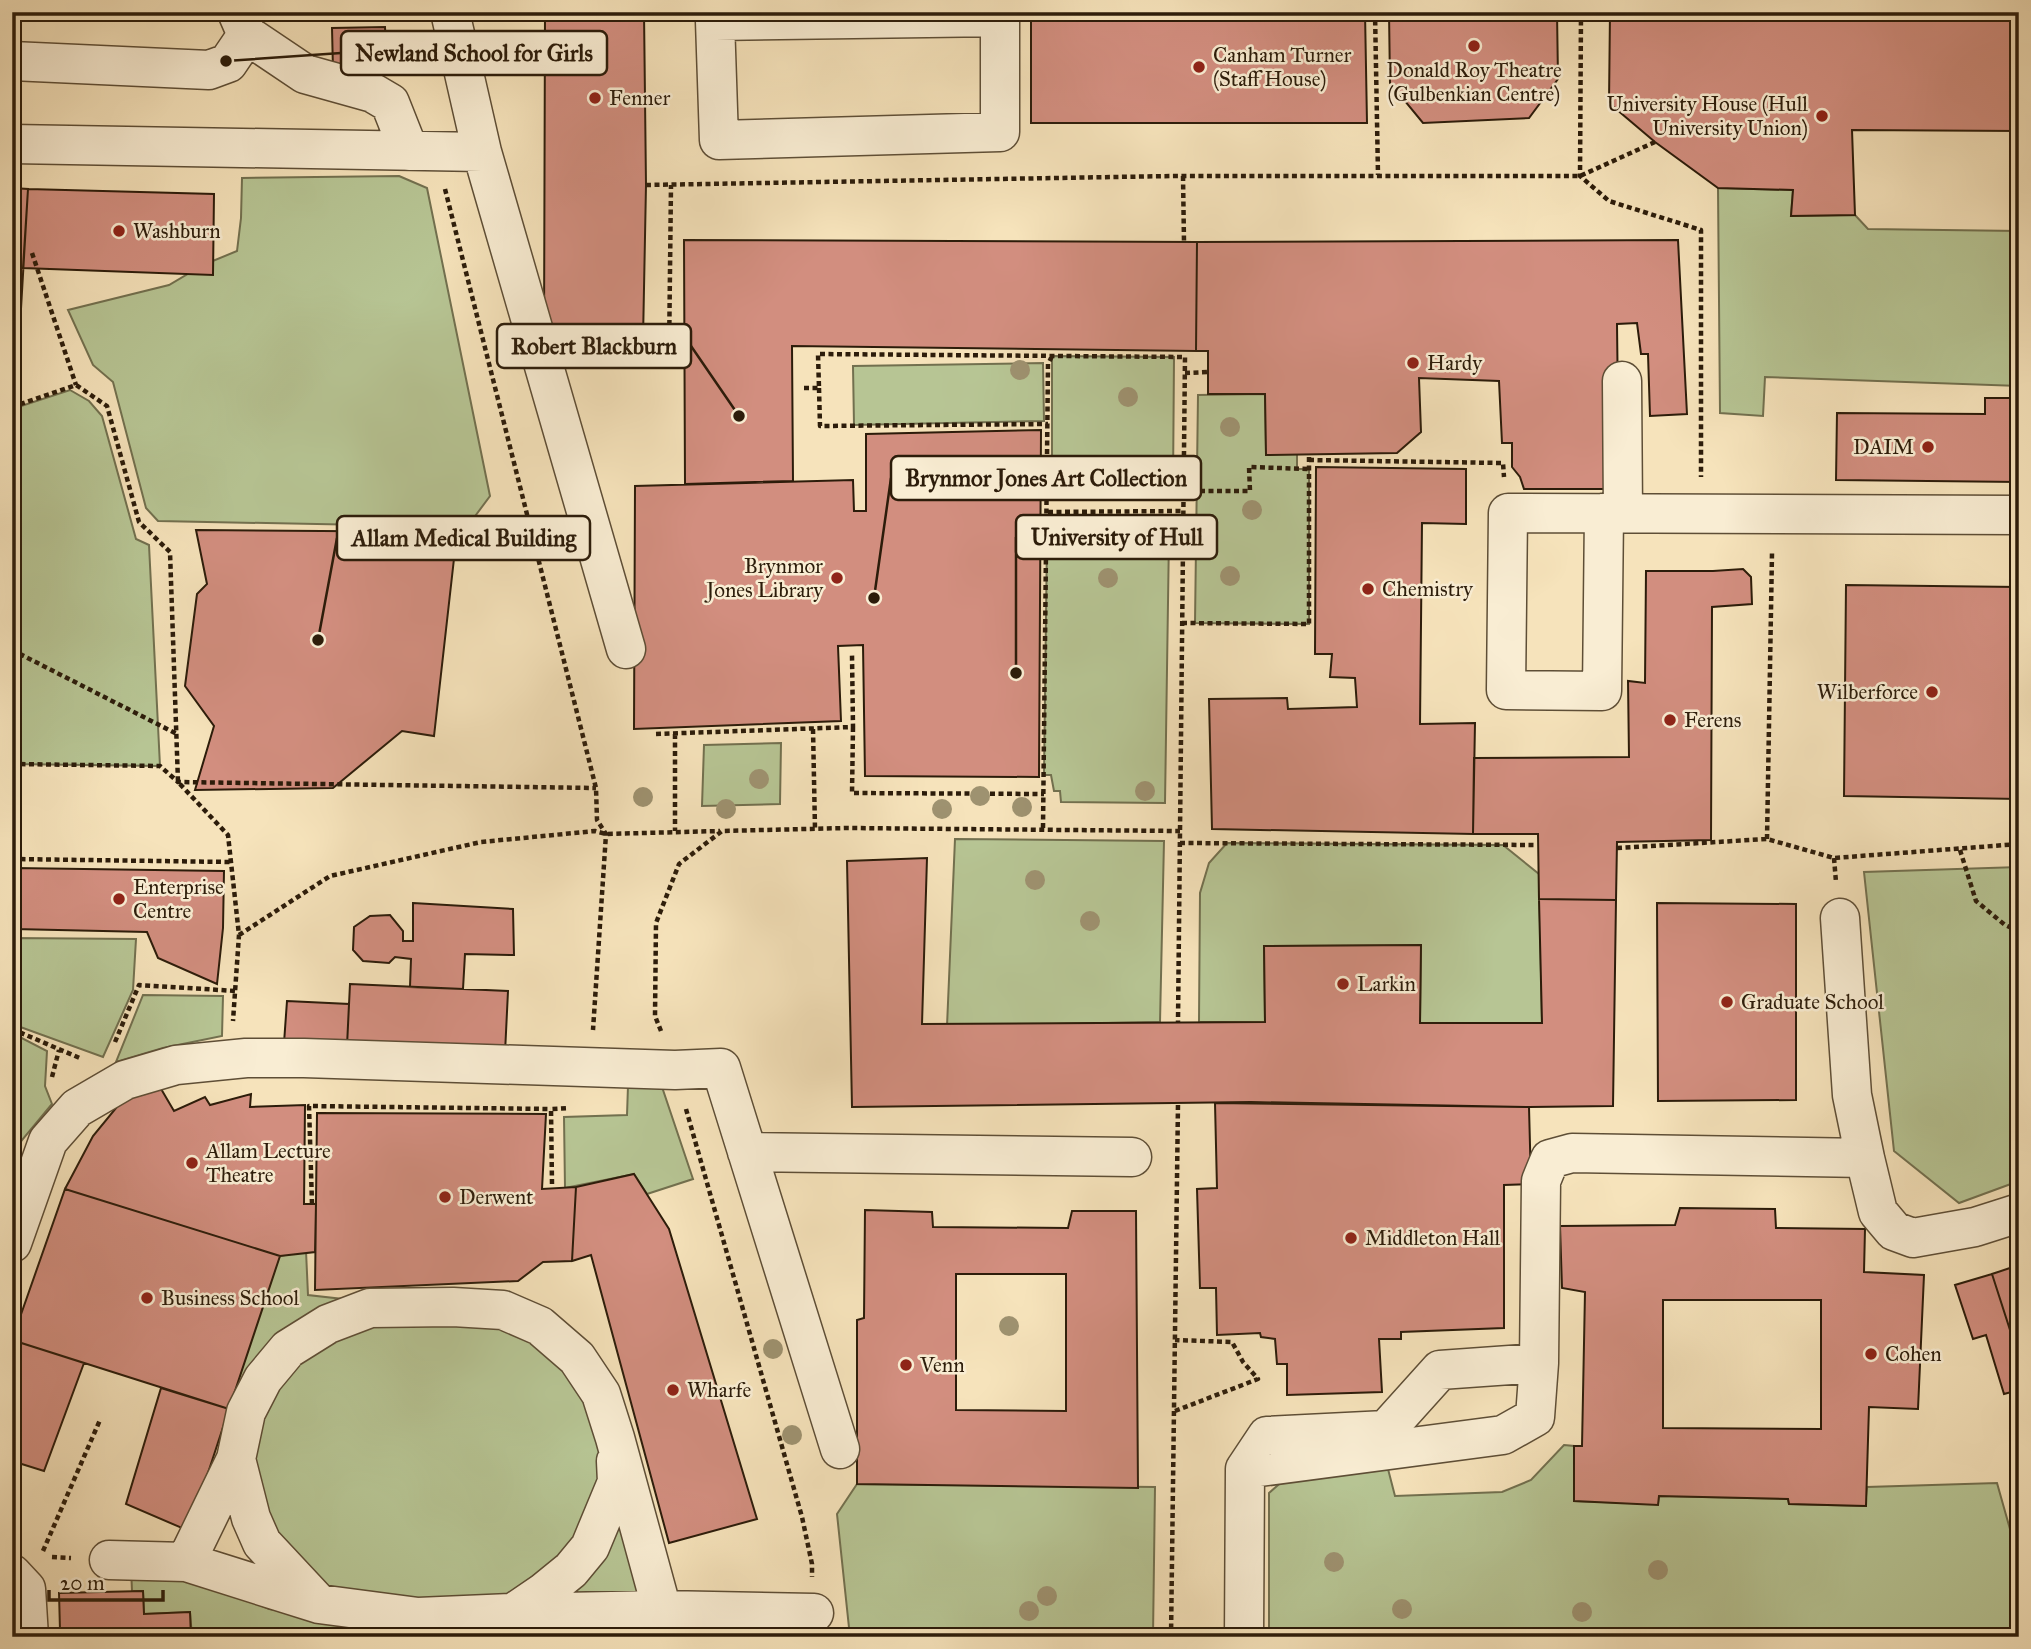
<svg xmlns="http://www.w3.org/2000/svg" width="2031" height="1649" viewBox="0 0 2031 1649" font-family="'IM FELL Great Primer',serif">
	<rect width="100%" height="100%" fill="#f6e3bb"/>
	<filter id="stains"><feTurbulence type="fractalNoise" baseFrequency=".00286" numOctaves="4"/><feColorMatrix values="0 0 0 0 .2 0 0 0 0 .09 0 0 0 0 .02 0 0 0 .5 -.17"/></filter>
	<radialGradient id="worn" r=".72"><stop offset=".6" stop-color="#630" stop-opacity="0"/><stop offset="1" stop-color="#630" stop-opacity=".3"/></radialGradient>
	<path fill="#b7c594" stroke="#72704f" stroke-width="2" d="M399,176L427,188L490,496L467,527L158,521L146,508L113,382L93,365L68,310L169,285L203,265L237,251L241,218L242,178Z
		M1718,188L1793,190L1791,216L1855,215L1868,229L2019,231V386L1765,377L1763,416L1720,413Z
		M1052,356L1174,357L1173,485H1052Z
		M1043,363L1044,421L854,425L853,366Z
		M70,390L89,401L102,416L136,539L149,545L160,766L12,764V409Z
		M1265,394L1266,454H1297V469H1309V624L1195,623L1198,395Z
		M1169,536L1165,803L1061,802L1060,791H1054L1051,775H1044L1047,539Z
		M781,743L780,804L702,806L704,745Z
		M955,839L1164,841L1160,1022L947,1026Z
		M1227,843L1503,845L1539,874L1542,1023H1420L1421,945L1264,946L1265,1022H1199L1200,893L1209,863Z
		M2019,867V1181L1959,1203L1894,1151L1864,872Z
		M12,938L136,939L133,990L103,1057L12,1024Z
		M143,995L223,996L222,1036L163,1048L116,1062Z
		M12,1033L47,1051L45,1086L52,1104L22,1140L12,1156Z
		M628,1086L662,1087L693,1179L647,1194L634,1174L565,1188L564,1117L627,1115Z
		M306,1251L308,1295L370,1302L251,1404L230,1396L265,1282L280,1256Z
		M370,1321L491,1324L533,1340L586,1391L606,1461L577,1544L506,1596L387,1602L317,1583L272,1529L254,1457L259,1420L299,1354Z
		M1564,1445L1574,1446V1501L1658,1504L1659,1496L1788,1499L1789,1504L1865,1506L1867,1487L1997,1483L2019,1561V1637H1269V1493L1294,1471L1388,1469L1395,1496L1502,1492L1531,1480Z
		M617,1482L662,1610L544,1592Z
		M857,1484L1155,1487L1153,1637H850L837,1514Z
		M131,1567L195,1576L269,1609L402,1630L644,1623V1637H192L190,1612L144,1614L143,1591H132Z"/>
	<path fill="#d28e7f" stroke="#2c1c0a" stroke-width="2" fill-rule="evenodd" d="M545,12H644L646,185L643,340L544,339Z
		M1031,12H1365L1367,123H1031Z
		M1389,12H1557L1558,79L1529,118L1423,123L1390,83Z
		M1610,12H2019V131L1852,130L1855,215L1791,216L1793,190L1718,188L1655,142L1609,103Z
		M385,27L387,69L333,70L332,28Z
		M12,188L28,189L16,394L12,393Z
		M28,189L214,194L213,275L23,268Z
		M684,240L1197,242L1196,351L792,346L793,481L685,484Z
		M1678,240L1687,414L1650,416L1648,354H1641L1637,323L1617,324L1619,489H1524L1520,477L1512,467V443H1502L1499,381L1419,378L1421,432L1397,453L1266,455L1265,394H1208V351H1196L1197,242Z
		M1985,398H2019V482L1836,480L1837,413L1985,414Z
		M1041,430L1039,777L865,776L863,645L838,646L841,721L634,729L635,486L853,480L854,511H866V434Z
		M1316,467L1466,469V524L1422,523L1420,724L1475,723L1473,834L1212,829L1209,699L1287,698L1288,709L1357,707L1355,678L1330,677L1332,654H1315Z
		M196,530L457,532L434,736L402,731L333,788L195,790L214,726L185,686L197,594L207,584Z
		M1743,569L1751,577L1752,604L1712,607L1711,840L1617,842L1616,900L1539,899L1538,834H1473L1474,758L1629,757L1628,681L1645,683L1646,571H1713Z
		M1846,585L2019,587V799L1844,796Z
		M927,858L922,1024L1265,1022L1264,946L1421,945L1420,1023H1542L1539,899L1616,900L1613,1106L1529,1107L1251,1102L852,1107L847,861Z
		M14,868L224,871L223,928L217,984L158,958L147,932L14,929Z
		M413,903L513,909L514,955L465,954L463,989L410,987L411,959L395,957L389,963L363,961L353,950L354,927L370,916L390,915L403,931V941H413Z
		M1657,903L1796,904V1100L1658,1101Z
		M350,984L508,991L505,1053L347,1046Z
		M287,1001L349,1004L347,1046L284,1043Z
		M157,1082L174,1111L205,1097L210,1105L251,1094L250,1107L305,1105L304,1204H316L315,1252L280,1256L65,1189L93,1136L125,1097Z
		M1215,1103L1529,1107L1531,1184L1504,1185V1328L1401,1332V1339H1379L1382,1392L1287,1395V1364H1277L1275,1339L1261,1337L1260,1333L1217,1335L1216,1288H1200L1197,1189L1217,1188Z
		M317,1113L546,1114L542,1189L576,1187L572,1261L543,1262L518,1281L315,1290Z
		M634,1174L669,1229L757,1519L669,1543L591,1255L572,1261L576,1187Z
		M65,1189L280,1256L229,1409L12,1340Z
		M1680,1208L1775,1209L1776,1228L1865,1229L1864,1272L1924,1275L1918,1409L1869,1407L1866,1506L1789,1504L1788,1499L1659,1496L1658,1505L1574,1501V1446H1582L1585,1292L1562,1288L1560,1226L1675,1225ZM1663,1300H1821V1429L1663,1428Z
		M865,1210L932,1212L933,1227L1068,1228L1072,1211H1136L1138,1488L857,1484V1320L864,1318ZM956,1274H1066V1411L956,1410Z
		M2019,1265V1358L1992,1274Z
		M1992,1274L2019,1358V1390L2004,1394L1986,1335L1973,1339L1955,1285Z
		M12,1340L84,1363L44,1471L12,1461Z
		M161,1388L229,1409L189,1531L126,1504Z
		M143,1591L144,1614L190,1612L191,1637H114V1628L60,1630L59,1593Z
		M796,1628L795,1637H685V1630Z"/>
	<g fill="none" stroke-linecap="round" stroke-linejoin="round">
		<g stroke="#5e4e36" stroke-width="41">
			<path id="minor" d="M237,12L247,35L305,74L373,93L390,103L409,151
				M1000,12V132L719,140L715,21L1000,17
				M12,61L209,70L228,63L247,35
				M12,144L482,152L450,12
				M482,152L626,649
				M1622,381L1623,513
				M1604,513L1602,691L1506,690L1508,513L2019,515
				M1840,918L1852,1095L1865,1158
				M747,1152L1132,1157
				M12,1243L48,1141L77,1108L125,1080L176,1065L246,1058H304L675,1070L721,1068L840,1449
				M1245,1469L1503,1435L1535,1417L1539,1363L1541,1181L1550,1159L1572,1153L1865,1158L1878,1212L1894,1231L1913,1238L1975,1227L2019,1213
				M109,1560L186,1562L319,1604L418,1617L513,1613L662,1610L814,1613
				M186,1562L236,1459
				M12,1574L26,1589L29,1637
				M319,1604L262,1543L251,1518L236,1459L246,1412L263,1379L288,1349L328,1324L370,1308L453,1307L503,1310L540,1326L577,1358L601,1394L615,1438L662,1610L661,1637
				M513,1613L544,1592L571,1570L590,1547L617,1482L616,1461
				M1244,1637L1245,1469L1267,1436L1386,1430L1440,1370L1539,1363"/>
		</g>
		<path stroke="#2c1c0a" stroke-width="4.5" stroke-dasharray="5 3.5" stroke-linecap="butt" d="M1375,12L1378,175
			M1581,12L1580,176L1609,201L1701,230V477
			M1183,176L1184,242
			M646,185L1173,176H1580L1655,142
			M445,189L596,788L597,820L606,834L593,1030
			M32,253L76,385
			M581,354L669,356L671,185
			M1185,373L1208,372
			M804,388H819L818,354L1185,357L1178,1022
			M819,388L820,426L1048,424
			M12,407L76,385L107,406L139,522L170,552L178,782L228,835L239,935L233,1021
			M1309,460L1503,463L1504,477
			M1183,491H1250L1249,467L1309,469
			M1048,512L1183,511
			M1182,623L1309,624V454
			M12,650L177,734
			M853,727L852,793L1044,794
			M813,729L815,829
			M656,734L853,727L852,655
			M675,734V831
			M12,764L160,766L178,782L596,788
			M1043,828L1048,364L1052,356
			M1767,839L1772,553
			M1180,843L1537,845
			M1617,848L1767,839L1834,858L2019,844
			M1960,850L1976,901L2005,925L2019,931
			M1834,858L1836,882
			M12,859L231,862
			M239,935L330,876L481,842L595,831L606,834L720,831
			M12,1029L82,1059
			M661,1031L655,1016L656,923L679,864L722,831L847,828L1180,831
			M115,1042L139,985L236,991
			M52,1077L59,1050
			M686,1109L802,1517L812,1564V1577
			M552,1184L551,1109L569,1108
			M312,1204L309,1106L551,1109
			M1175,1411L1258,1379L1243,1362L1232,1342L1175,1340
			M43,1551L100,1420
			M52,1557L71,1558
			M1171,1637L1178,1103"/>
		<use href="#minor" stroke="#f9edd3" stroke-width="38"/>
	</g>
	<g fill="#9e9270">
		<circle cx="1020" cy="370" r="10"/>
		<circle cx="1128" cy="397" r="10"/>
		<circle cx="1230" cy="427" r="10"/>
		<circle cx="1252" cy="510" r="10"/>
		<circle cx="1230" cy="576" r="10"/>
		<circle cx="1108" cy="578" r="10"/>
		<circle cx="759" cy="779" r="10"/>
		<circle cx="1145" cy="791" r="10"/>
		<circle cx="980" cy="796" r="10"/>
		<circle cx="643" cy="797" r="10"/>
		<circle cx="1022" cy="807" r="10"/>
		<circle cx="726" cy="809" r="10"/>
		<circle cx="942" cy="809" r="10"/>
		<circle cx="1035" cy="880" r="10"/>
		<circle cx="1090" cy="921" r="10"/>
		<circle cx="1009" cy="1326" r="10"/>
		<circle cx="773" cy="1349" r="10"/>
		<circle cx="792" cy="1435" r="10"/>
		<circle cx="1334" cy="1562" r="10"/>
		<circle cx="1658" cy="1570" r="10"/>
		<circle cx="1047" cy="1596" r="10"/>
		<circle cx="1402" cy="1609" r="10"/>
		<circle cx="1029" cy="1611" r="10"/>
		<circle cx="1582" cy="1612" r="10"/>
	</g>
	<g fill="#8f2418" stroke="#f9edd3" stroke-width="2.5">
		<circle cx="1474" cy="46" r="7"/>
		<circle cx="1199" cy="67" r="7"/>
		<circle cx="595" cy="98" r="7"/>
		<circle cx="1822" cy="116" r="7"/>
		<circle cx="119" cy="231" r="7"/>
		<circle cx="1413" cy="363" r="7"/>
		<circle cx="1928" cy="447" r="7"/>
		<circle cx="837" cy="578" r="7"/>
		<circle cx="1368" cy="589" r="7"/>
		<circle cx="1932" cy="692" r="7"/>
		<circle cx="1670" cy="720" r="7"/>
		<circle cx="119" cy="899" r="7"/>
		<circle cx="1343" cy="984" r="7"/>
		<circle cx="1727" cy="1002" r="7"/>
		<circle cx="192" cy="1163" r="7"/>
		<circle cx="445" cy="1197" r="7"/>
		<circle cx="1351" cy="1238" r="7"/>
		<circle cx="147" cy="1298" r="7"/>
		<circle cx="1871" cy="1354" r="7"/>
		<circle cx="906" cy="1365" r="7"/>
		<circle cx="673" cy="1390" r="7"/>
	</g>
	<g text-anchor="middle" stroke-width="5" stroke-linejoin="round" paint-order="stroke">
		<g font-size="21" fill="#2c1c0a" stroke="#f9edd3" text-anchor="start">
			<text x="1213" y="62">Canham Turner<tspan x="1213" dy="24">(Staff House)</tspan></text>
			<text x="1474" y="77" text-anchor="middle">Donald Roy Theatre<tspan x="1474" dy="24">(Gulbenkian Centre)</tspan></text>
			<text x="609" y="105">Fenner</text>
			<text x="1808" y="111" text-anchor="end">University House (Hull<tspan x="1808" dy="24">University Union)</tspan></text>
			<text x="133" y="238">Washburn</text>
			<text x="1427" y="370">Hardy</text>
			<text x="1914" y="454" text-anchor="end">DAIM</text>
			<text x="823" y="573" text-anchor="end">Brynmor<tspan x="823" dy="24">Jones Library</tspan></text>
			<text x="1382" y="596">Chemistry</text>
			<text x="1918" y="699" text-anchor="end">Wilberforce</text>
			<text x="1684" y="727">Ferens</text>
			<text x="133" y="894">Enterprise<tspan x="133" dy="24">Centre</tspan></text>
			<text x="1357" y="991">Larkin</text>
			<text x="1741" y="1009">Graduate School</text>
			<text x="206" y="1158">Allam Lecture<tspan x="206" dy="24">Theatre</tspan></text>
			<text x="459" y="1204">Derwent</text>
			<text x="1365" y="1245">Middleton Hall</text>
			<text x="161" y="1305">Business School</text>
			<text x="1885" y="1361">Cohen</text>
			<text x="920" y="1372">Venn</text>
			<text x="687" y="1397">Wharfe</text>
		</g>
	</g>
	<path fill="none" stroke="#2c1c0a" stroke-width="2.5" d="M226 61L341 53M739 416L691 346M874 598L891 478M1016 673L1016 537M318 640L337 538"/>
	<g fill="#2c1c0a" stroke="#f9edd3" stroke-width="2.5">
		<circle cx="226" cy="61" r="7"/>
		<circle cx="739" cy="416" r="7"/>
		<circle cx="874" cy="598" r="7"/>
		<circle cx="1016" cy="673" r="7"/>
		<circle cx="318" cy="640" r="7"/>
	</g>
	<g fill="#f9edd3" stroke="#2c1c0a" stroke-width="2.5">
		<rect x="341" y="31" width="266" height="44" rx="7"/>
		<rect x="497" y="324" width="194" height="44" rx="7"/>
		<rect x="891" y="456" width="310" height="44" rx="7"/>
		<rect x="1016" y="515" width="201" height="44" rx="7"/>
		<rect x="337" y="516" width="253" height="44" rx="7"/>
	</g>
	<g font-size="23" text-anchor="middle" font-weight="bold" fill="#2c1c0a">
		<text x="474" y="61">Newland School for Girls</text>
		<text x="594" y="354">Robert Blackburn</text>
		<text x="1046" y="486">Brynmor Jones Art Collection</text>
		<text x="1117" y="545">University of Hull</text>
		<text x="464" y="546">Allam Medical Building</text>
	</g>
	<rect width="2031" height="1649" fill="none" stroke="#f6e3bb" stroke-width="42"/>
	<rect x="14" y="14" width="2003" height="1621" fill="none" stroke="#2c1c0a" stroke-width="3.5"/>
	<rect x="21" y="21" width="1989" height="1607" fill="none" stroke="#2c1c0a" stroke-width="2"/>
	<path d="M49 1590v10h114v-10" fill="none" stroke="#2c1c0a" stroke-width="3.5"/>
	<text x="60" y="1590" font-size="21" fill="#2c1c0a" stroke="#f9edd3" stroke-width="5" paint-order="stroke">20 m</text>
	<rect width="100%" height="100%" filter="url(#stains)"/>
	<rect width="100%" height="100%" fill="url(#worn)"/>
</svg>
